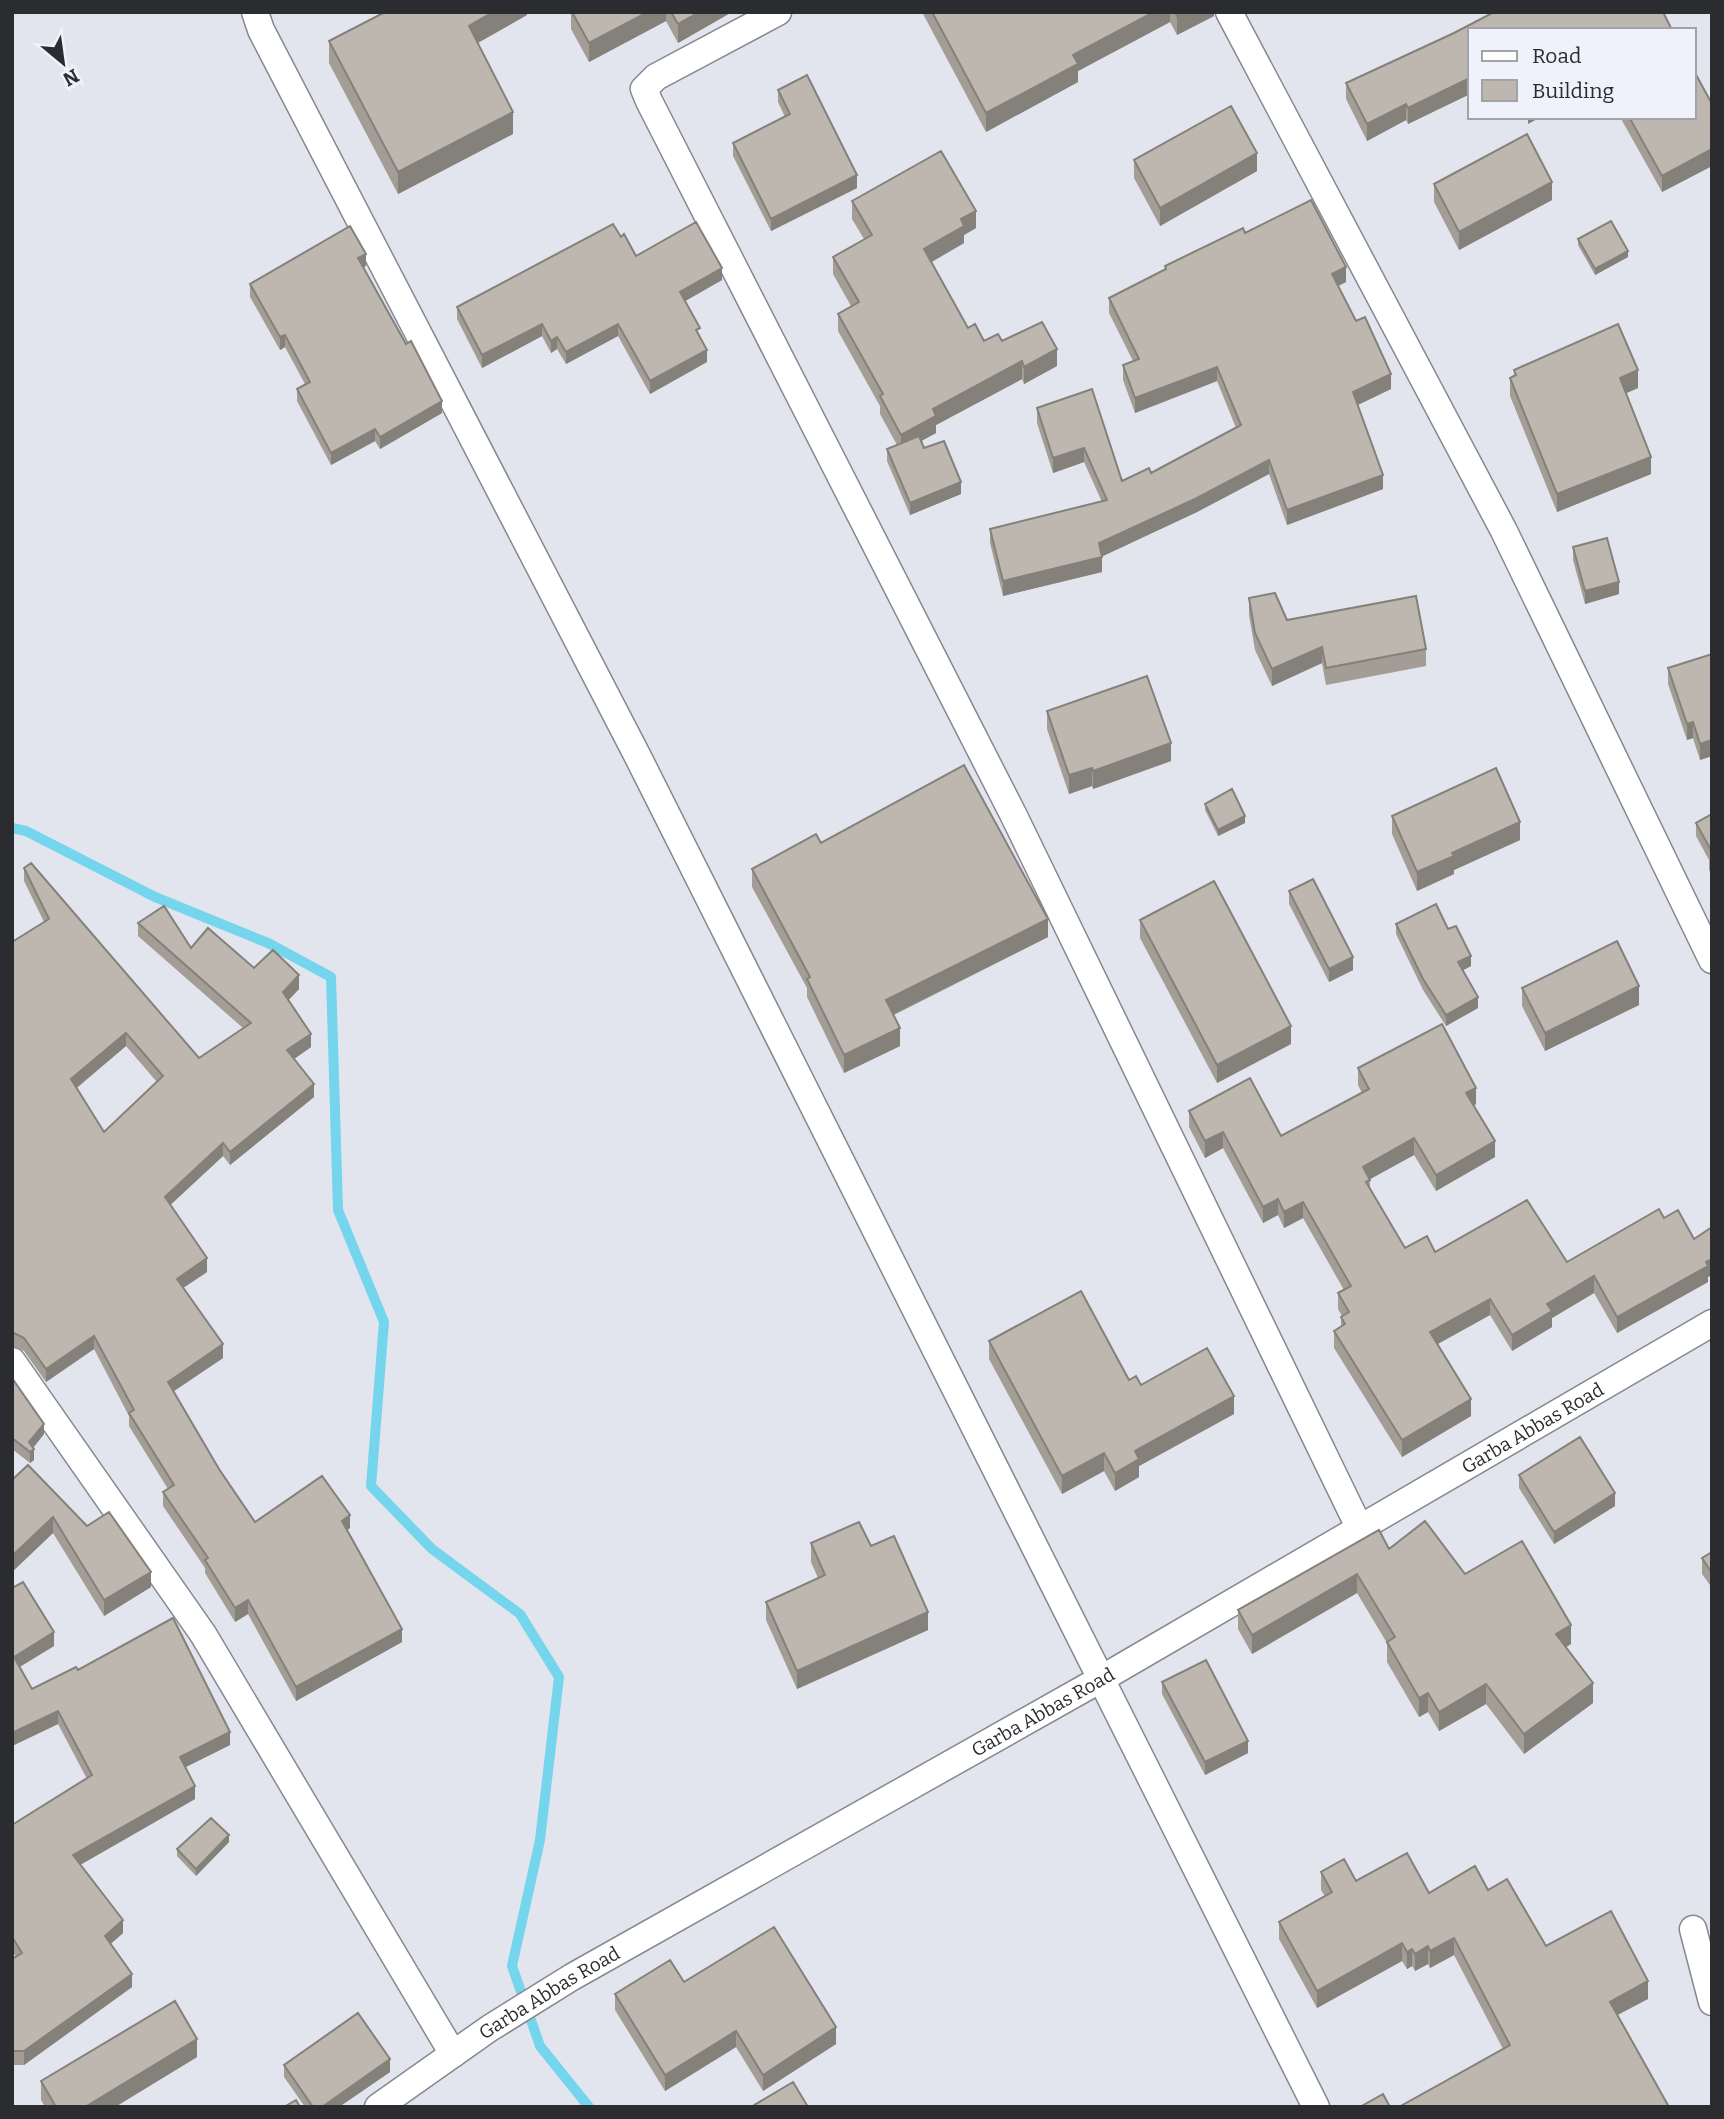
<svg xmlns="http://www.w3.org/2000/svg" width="1724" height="2119" viewBox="0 0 1724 2119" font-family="Bitter,serif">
	<rect width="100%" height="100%" fill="#e2e5ee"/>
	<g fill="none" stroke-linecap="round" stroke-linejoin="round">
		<path stroke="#75d5ed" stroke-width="10" d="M12,828L26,831L155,897L268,943L331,977L338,1210L384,1322L371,1486L432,1549L520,1614L559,1677L540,1840L512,1966L540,2046L589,2107"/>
		<g stroke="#868891" stroke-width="29">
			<g id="street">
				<path d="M255,12L261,30L637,755L1316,2107"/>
				<path d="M778,12L656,77L644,89L649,101L1014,816L1359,1527"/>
				<path d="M1229,12L1504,531L1712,960"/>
				<path d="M12,1361L203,1634L453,2054"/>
				<path d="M1693,1929L1712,2002"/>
				<path id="s1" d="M378,2107L490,2028L572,1977L1101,1679L1712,1323"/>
			</g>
		</g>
		<use href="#street" stroke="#fff" stroke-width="26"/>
	</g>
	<path fill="#a39d96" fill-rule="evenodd" d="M527,12V15L477,43L513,134L398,194L329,63V41Z
		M571,12H732L678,43L666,21L589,62L571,29Z
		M922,12H1214V16L1177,35L1170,22L1078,71V82L986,132Z
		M1470,30V94L1408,124L1406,120L1367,141L1346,99V83Z
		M778,90L857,188L771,231L733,156V143L785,117L778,102Z
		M1712,104V166L1662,192L1620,117H1694Z
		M1134,160L1257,171L1160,226L1134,178Z
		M1434,184L1552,200L1459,250L1434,202Z
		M852,201L976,228L964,235V243L932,262L968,328L984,341H1002L1057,366L1024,384L1022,379L936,425V433L921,441L924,448L961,494L910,515L887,461V449L897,445L880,414V406L838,331V314L851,306L833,274V257L864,239L852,219Z
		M1245,233L1346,282L1338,286L1391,389L1358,405L1383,489L1287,525L1269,474L1197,512L1102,556V572L1003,596L990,543V529L1102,502L1084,462L1053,473L1037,423V408L1122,481L1151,473L1236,428L1217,381L1135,413L1123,380V365L1133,361L1109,313V298L1165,270V266Z
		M621,237L636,256L722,280L685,301L700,336L707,362L650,394L618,336L566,364L557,349L551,353L542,336L482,368L457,319V307Z
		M1578,239L1628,257L1595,275L1578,245Z
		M366,266L363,267L442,413L380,449L375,441L331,465L297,401V389L305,384L285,347L280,350L250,297V284Z
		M1514,370L1638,388L1626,393L1651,474L1557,512L1510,396V378L1514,376Z
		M1573,547L1619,594L1585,604L1573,560Z
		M1249,598L1287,620L1426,649V666L1326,685L1322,663L1272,686L1255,650L1249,615Z
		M1712,654V756L1700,760L1693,738L1687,740L1668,684V668Z
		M1047,711L1171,761L1093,789L1092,786L1069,794L1047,729Z
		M1205,804L1245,823L1218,836L1205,810Z
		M1712,814V876L1709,870V860L1696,836V823Z
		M1392,816L1520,840L1454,870V874L1417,891L1392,834Z
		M821,843L1048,937L894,1015L900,1046L844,1073L807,997V988L752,887V869Z
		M24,868L199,1058L243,1028L138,936V923L191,948L254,968L299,989L288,1000L311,1047L294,1059L314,1097L230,1165L223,1156L170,1205L207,1272L183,1288L223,1358L174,1391L219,1469L255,1522L350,1528L347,1530L402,1642L296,1701L248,1614L235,1622L205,1573V1568L163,1506V1492L168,1489L129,1426V1416L94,1349L46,1382L24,1351L12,1346V942L44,922L24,881ZM126,1046L157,1082L104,1132L77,1088Z
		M1289,891L1353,970L1329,982L1289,904Z
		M1140,920L1291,1044L1217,1083L1140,938Z
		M1396,924L1448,929L1471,966L1463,970L1478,1008L1446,1026L1423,990L1396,934Z
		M1522,988L1639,1005L1545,1051L1522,1006Z
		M1358,1068L1476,1104L1474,1106L1495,1157L1436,1191L1414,1155L1370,1179V1190L1405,1248L1435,1252L1567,1262L1664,1218L1694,1239L1712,1227V1275L1708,1277V1282L1617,1333L1594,1293L1552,1318V1327L1512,1351L1490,1315L1438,1344L1471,1416L1402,1457L1334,1348V1331L1341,1327V1317L1342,1316L1338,1309V1293L1344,1290L1303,1218L1284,1228L1278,1215L1263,1223L1223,1148L1205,1158L1189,1127V1111L1281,1136L1362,1093L1358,1085Z
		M989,1341L1129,1380L1141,1385L1234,1414L1139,1466V1477L1115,1491L1104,1471L1062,1494L989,1359Z
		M12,1378L44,1434L33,1448L34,1460L30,1463L12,1449Z
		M1519,1475L1615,1506L1554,1544L1519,1488Z
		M12,1480L87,1526L151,1587L104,1616L53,1533L12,1572Z
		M811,1543L871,1546L928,1630L797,1689L766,1620V1602L818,1578L811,1562Z
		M1389,1549L1465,1574L1571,1644L1566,1647L1593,1703L1524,1754L1486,1704L1439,1731L1428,1712L1419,1717L1387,1662V1643L1357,1593L1252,1654L1238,1629V1610Z
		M1712,1552V1588L1702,1574V1558Z
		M12,1588L54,1646L20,1667L32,1689L78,1670L230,1745L185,1767L195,1799L80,1865L123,1933L110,1944L132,1987L24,2065H13L12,2063V1959L16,1957L12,1950V1825L87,1779L58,1724L12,1746Z
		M1162,1682L1248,1753L1205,1775L1162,1694Z
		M229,1842L196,1876L177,1856V1849Z
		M1321,1872L1356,1881L1429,1893L1488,1890L1546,1946L1648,1999L1503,2049L1454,1955L1430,1968L1428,1964L1415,1971L1412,1966L1407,1969L1402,1961L1317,2008L1279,1939V1922L1325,1896L1321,1890Z
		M684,1982L836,2044L763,2091L736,2047L665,2091L615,2010V1994Z
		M197,2057L115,2107H45L41,2100V2081Z
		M284,2065L390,2072L339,2107H305L284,2077Z"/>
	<path fill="#84807a" d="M493,12H527V15L469,48V26Z
		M648,12H666V21L589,62V43Z
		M699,12H732L678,43V24Z
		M1154,12H1170V22L1078,71V82L986,132V113L1073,55Z
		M1185,12H1214V16L1177,35V16Z
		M1470,78V94L1408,124V108Z
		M1406,104V120L1367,141V124Z
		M513,112V134L398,194V172Z
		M1528,117H1541L1528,124Z
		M1712,149V166L1662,192V176Z
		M1257,153V171L1160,226V208Z
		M857,175V188L771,231V219Z
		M1552,182V200L1459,250V232Z
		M976,211V228L964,235V243L924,266V249L961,219Z
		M1628,251V257L1595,275V269Z
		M366,254V266L358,270V258Z
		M1346,267V282L1332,289V274Z
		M722,268V280L680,304V292Z
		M542,324V336L482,368V355Z
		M618,324V336L566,364V352Z
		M285,335V347L280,350V337Z
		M557,337V349L551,353V341Z
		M1057,349V366L1024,384V367Z
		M707,350V362L650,394V381Z
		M1022,361V379L936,425V433L901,452V435L933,409Z
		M1217,367V381L1135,413V398Z
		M1638,370V388L1620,396V378Z
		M1391,374V389L1353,407V392Z
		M442,401V413L380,449V437Z
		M375,429V441L331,465V453Z
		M1084,448V462L1053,473V458Z
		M1651,457V474L1557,512V494Z
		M1269,460V474L1197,512L1099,558V543Z
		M1383,475V489L1287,525V510Z
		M961,482V494L910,515V503Z
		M1102,557V572L1003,596V581Z
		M1619,582V594L1585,604V591Z
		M1322,647V663L1272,686V669Z
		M1693,722V738L1687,740V724Z
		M1712,740V756L1700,760V744Z
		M1171,743V761L1093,789V771Z
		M1092,768V786L1069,794V775Z
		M1245,816V823L1218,836V830Z
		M1520,822V840L1454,870V874L1417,891V872L1452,853Z
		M1048,919V937L886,1018V1000Z
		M1471,956V966L1458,973V962Z
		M1353,957V970L1329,982V969Z
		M299,975V989L283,1006V992Z
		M1639,986V1005L1545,1051V1033Z
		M1478,997V1008L1446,1026V1015Z
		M1291,1026V1044L1217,1083V1065Z
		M900,1028V1046L844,1073V1055Z
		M126,1033V1046L71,1092V1079Z
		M311,1034V1047L287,1064V1050Z
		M314,1084V1097L230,1165V1152Z
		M1476,1088V1104L1466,1110V1093Z
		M1223,1132V1148L1205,1158V1141Z
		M1414,1138V1155L1363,1183V1167Z
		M1495,1141V1157L1436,1191V1175Z
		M223,1143V1156L165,1210V1197Z
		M1278,1199V1215L1263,1223V1207Z
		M1303,1202V1218L1284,1228V1212Z
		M207,1258V1272L177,1292V1279Z
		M1712,1259V1275L1708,1277V1282L1617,1333V1317Z
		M1594,1276V1293L1552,1318V1327L1512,1351V1335L1547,1304Z
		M1490,1299V1315L1430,1348V1332Z
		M94,1336V1349L46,1382V1369Z
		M223,1344V1358L168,1395V1382Z
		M1234,1396V1414L1139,1466V1477L1115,1491V1473L1135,1451Z
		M1471,1399V1416L1402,1457V1440Z
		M44,1424V1434L29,1453V1442Z
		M34,1449V1460L30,1463V1452Z
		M1104,1453V1471L1062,1494V1476Z
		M1615,1493V1506L1554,1544V1532Z
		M350,1515V1528L342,1534V1521Z
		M53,1517V1533L12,1572V1556Z
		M151,1572V1587L104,1616V1600Z
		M1357,1574V1593L1252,1654V1635Z
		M248,1600V1614L235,1622V1608Z
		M928,1612V1630L797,1689V1671Z
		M1571,1625V1644L1556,1653V1634Z
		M402,1629V1642L296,1701V1687Z
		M54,1632V1646L14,1670V1657Z
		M1593,1683V1703L1524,1754V1734Z
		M1486,1684V1704L1439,1731V1712Z
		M1428,1693V1712L1419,1717V1698Z
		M58,1711V1724L12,1746V1733Z
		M230,1732V1745L180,1770V1757Z
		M1248,1741V1753L1205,1775V1762Z
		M195,1786V1799L73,1869V1855Z
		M229,1835V1842L196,1876V1869Z
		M123,1920V1933L105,1949V1936Z
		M1454,1938V1955L1430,1968V1951Z
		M1402,1943V1961L1317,2008V1991Z
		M1428,1946V1964L1415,1971V1954Z
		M1412,1949V1966L1407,1969V1952Z
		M132,1974V1987L24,2065V2051Z
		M1648,1981V1999L1610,2019V2002Z
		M836,2027V2044L763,2091V2075Z
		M736,2031V2047L665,2091V2075Z
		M197,2039V2057L115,2107H85Z
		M390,2059V2072L339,2107H322Z"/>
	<path fill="#bdb7af" stroke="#84807a" stroke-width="2" fill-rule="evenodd" d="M385,12H493L469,26L513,112L398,172L329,41Z
		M572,12H648L589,43Z
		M671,12H699L678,24Z
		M932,12H1154L1073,55L1078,64L986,113Z
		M1175,12H1185L1177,16Z
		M1494,12H1663L1672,30H1470V78L1408,108L1406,104L1367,124L1346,83L1454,33Z
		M1694,71L1712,104V149L1662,176L1629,117H1694Z
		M807,75L857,175L771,219L733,143L790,114L778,90Z
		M1231,106L1257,153L1160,208L1134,160Z
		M1527,134L1552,182L1459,232L1434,184Z
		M941,151L976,211L961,219L964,226L924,249L968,328L975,324L984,341L998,334L1002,341L1042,322L1057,349L1024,367L1022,361L933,409L936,416L901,435L880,396L883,394L838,314L859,302L833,257L872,235L852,201Z
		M1311,200L1346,267L1332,274L1356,321L1365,317L1391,374L1353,392L1383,475L1287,510L1269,460L1197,498L1099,543L1102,557L1003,581L990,529L1107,500L1084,448L1053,458L1037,408L1092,389L1122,481L1149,468L1151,473L1241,425L1217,367L1135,398L1123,365L1139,359L1109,298L1166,269L1165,266L1243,228L1245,233Z
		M1611,221L1628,251L1595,269L1578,239Z
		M696,222L722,268L680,292L700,328L696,330L707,350L650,381L618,324L566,352L557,337L551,341L542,324L482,355L457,307L613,224L621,237L624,234L636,256Z
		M350,226L366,254L358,258L406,344L411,341L442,401L380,437L375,429L331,453L297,389L310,382L285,335L280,337L250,284Z
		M1618,324L1638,370L1620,378L1651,457L1557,494L1510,378L1516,375L1514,370Z
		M919,436L924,448L944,441L961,482L910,503L887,449Z
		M1607,538L1619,582L1585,591L1573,547Z
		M1275,593L1287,620L1416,596L1426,649L1326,668L1322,647L1272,669L1255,633L1249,598Z
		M1712,654V740L1700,744L1693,722L1687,724L1668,668Z
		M1147,676L1171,743L1093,771L1092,768L1069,775L1047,711Z
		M964,765L1048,919L886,1000L900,1028L844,1055L807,979L810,977L752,869L816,834L821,843Z
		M1496,768L1520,822L1452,853L1454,856L1417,872L1392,816Z
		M1232,789L1245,816L1218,830L1205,804Z
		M1712,814V852L1696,823Z
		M31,863L199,1058L251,1023L138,923L164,906L191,948L208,928L254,968L273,950L299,975L283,992L311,1034L287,1050L314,1084L230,1152L223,1143L165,1197L207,1258L177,1279L223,1344L168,1382L219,1469L255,1522L322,1476L350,1515L342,1521L402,1629L296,1687L248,1600L235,1608L205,1560L208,1558L163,1492L174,1485L129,1413L134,1410L94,1336L46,1369L24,1338L12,1332V942L49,919L24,868ZM126,1033L163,1076L104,1132L71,1079Z
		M1313,879L1353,957L1329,969L1289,891Z
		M1214,881L1291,1026L1217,1065L1140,920Z
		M1436,904L1448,929L1456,926L1471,956L1458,962L1478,997L1446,1015L1423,979L1396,924Z
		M1617,941L1639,986L1545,1033L1522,988Z
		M1442,1024L1476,1088L1466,1093L1495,1141L1436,1175L1414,1138L1363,1167L1370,1180L1366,1182L1405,1248L1427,1236L1435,1252L1527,1200L1567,1262L1659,1209L1664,1218L1678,1210L1694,1239L1712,1227V1259L1706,1262L1708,1266L1617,1317L1594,1276L1547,1304L1552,1311L1512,1335L1490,1299L1430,1332L1471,1399L1402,1440L1334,1331L1345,1324L1341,1317L1349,1312L1338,1293L1351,1286L1303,1202L1284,1212L1278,1199L1263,1207L1223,1132L1205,1141L1189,1111L1250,1078L1281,1136L1369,1089L1358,1068Z
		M1081,1291L1129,1380L1136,1376L1141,1385L1207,1348L1234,1396L1135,1451L1139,1459L1115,1473L1104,1453L1062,1476L989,1341Z
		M12,1378L44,1424L29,1442L34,1449L30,1452L12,1438Z
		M1580,1437L1615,1493L1554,1532L1519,1475Z
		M28,1465L87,1526L109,1512L151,1572L104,1600L53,1517L12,1556V1480Z
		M1425,1521L1465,1574L1522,1541L1571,1625L1556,1634L1593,1683L1524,1734L1486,1684L1439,1712L1428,1693L1419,1698L1387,1642L1395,1637L1357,1574L1252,1635L1238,1610L1379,1530L1389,1549Z
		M859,1522L871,1546L894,1536L928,1612L797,1671L766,1602L825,1575L811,1543Z
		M1712,1552V1573L1702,1558Z
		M23,1582L54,1632L14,1657L32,1689L76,1667L78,1670L173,1618L230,1732L180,1757L195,1786L73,1855L123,1920L105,1936L132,1974L24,2051H13L12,2050V1959L22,1953L12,1937V1825L92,1775L58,1711L12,1733V1588Z
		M1206,1660L1248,1741L1205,1762L1162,1682Z
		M211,1818L229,1835L196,1869L177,1849Z
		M1407,1853L1429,1893L1475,1866L1488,1890L1507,1879L1546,1946L1611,1911L1648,1981L1610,2002L1669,2107H1399L1510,2045L1454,1938L1430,1951L1428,1946L1415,1954L1412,1949L1407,1952L1402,1943L1317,1991L1279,1922L1332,1892L1321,1872L1344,1859L1356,1881Z
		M774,1927L836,2027L763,2075L736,2031L665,2075L615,1994L670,1960L684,1982Z
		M175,2001L197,2039L85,2107H56L41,2081Z
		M358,2013L390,2059L322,2107H313L284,2065Z
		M793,2082L808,2107H751Z
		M1383,2094L1390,2107H1360Z
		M296,2100L300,2107H284Z"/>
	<g text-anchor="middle" stroke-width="6" stroke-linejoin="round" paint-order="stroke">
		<g font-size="19" fill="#2b2c2f" stroke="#f0f2fb">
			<text dy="7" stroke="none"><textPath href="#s1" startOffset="1340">Garba Abbas Road</textPath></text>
			<text dy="7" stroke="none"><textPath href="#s1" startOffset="774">Garba Abbas Road</textPath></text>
			<text dy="7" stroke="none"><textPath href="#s1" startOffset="206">Garba Abbas Road</textPath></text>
		</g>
	</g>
	<rect width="1724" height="2119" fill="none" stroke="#2b2c2f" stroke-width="28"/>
	<rect x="1468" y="28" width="228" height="91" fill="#f0f2fb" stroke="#a1a3a9" stroke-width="2"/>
	<rect x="1482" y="51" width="35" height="10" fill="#ffffff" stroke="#a1a3a9" stroke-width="2"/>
	<text x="1532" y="63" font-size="21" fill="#2b2c2f">Road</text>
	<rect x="1482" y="80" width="35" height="21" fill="#bdb7af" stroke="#a1a3a9" stroke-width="2"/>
	<text x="1532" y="98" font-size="21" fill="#2b2c2f">Building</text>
	<g transform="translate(63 63) rotate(151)" stroke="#f0f2fb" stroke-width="5" paint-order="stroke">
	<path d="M0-5L12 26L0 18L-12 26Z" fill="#2b2c2f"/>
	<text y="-10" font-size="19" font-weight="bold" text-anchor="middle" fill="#2b2c2f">N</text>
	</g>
</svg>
